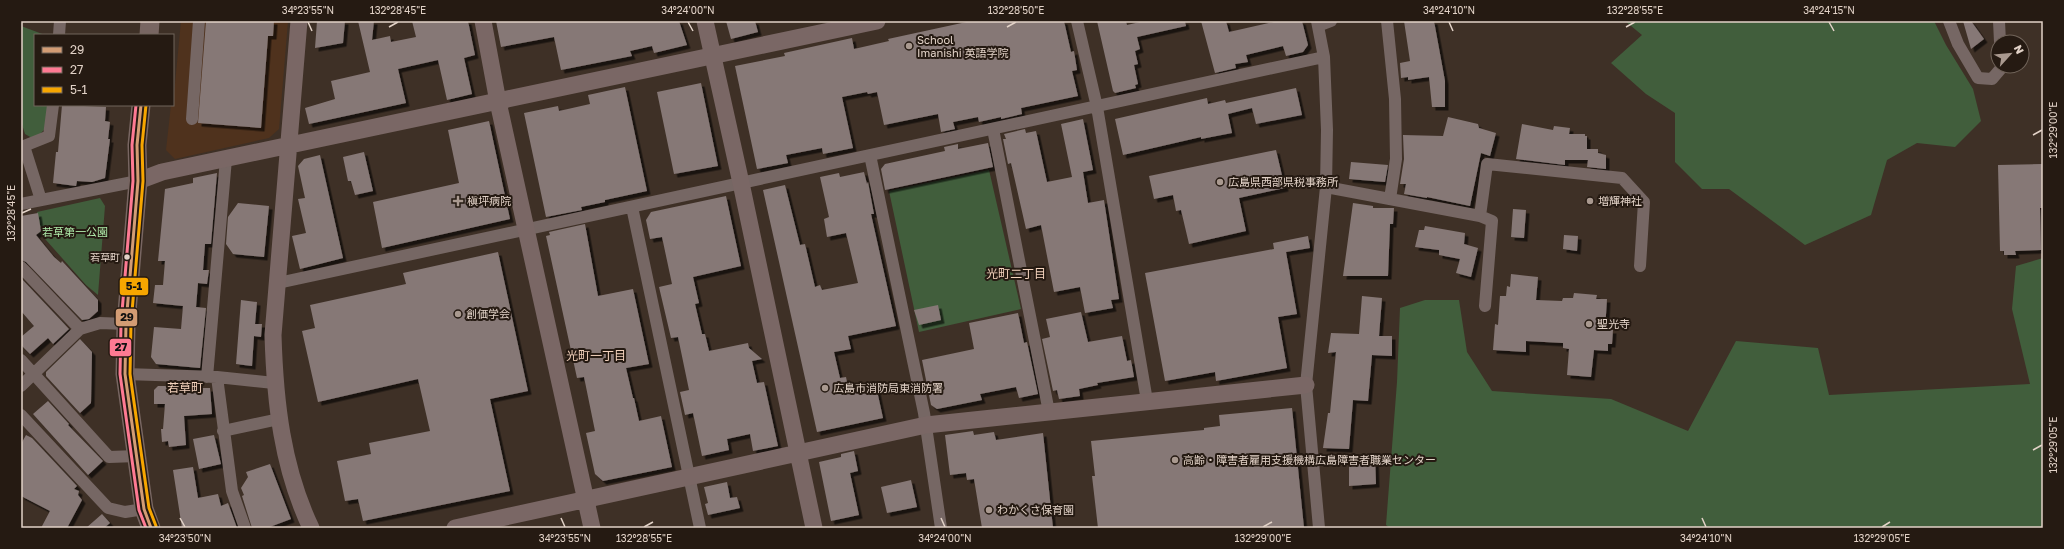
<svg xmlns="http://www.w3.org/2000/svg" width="2064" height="549" viewBox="0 0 2064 549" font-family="'Golos Text','Noto Sans JP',sans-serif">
	<defs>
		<filter id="shadow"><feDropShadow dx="3.5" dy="3.5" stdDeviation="0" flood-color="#0009"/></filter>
	</defs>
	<rect width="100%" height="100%" fill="#3e3026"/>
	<path fill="#4f321d" d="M181,21H288L279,129L269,138L175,159L166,150L171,105H173Z"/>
	<path fill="#415e3c" d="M1625,21H1934L1946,45L1973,89L1981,121L1955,147L1917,143L1887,160L1871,215L1805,245L1729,189H1702L1675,162V113L1646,94L1611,63L1642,35Z
		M21,26L45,35H35V105H48C46,122 50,131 32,138L25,134L21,121Z
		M989,170L1021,309L919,332L889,191Z
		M100,198L105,206L98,295L86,285L38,231L40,229L37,212Z
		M2043,258V528H1390L1386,525L1397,382L1400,308L1425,300H1459L1467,352L1492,391L1611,399L1688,431L1736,341L1818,348L1829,395L2030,384L2012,309L2016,266Z"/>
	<path fill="#867876" filter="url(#shadow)" d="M206,21H274L273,36H268L261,128L198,123Z
		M317,21H345L343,43L315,48Z
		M358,21H374L372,40L390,36L391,42L416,37L412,21H468L475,55L464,58L472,94L447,100L438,60L398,69L406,103L309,124L305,108L335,99L331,81L370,72Z
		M496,21H679L687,45L654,53L652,46L630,51L632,56L561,70L554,37L501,47Z
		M726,21H755L758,32L731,39Z
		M971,21H1064L1071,52L1074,51L1077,70L1072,71L1078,96L1021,108L1022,114L1001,119V117L979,122L978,117L953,122L955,129L941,132L938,114L884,125L877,92L868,94L867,92L842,97L853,148L823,154L822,148L786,155L788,163L757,169L735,66L785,56L784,53L852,38L854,49L889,41L888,39Z
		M1097,21H1126L1127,25L1144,21H1185L1186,26L1137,37L1140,49L1135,51L1138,64L1134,65L1138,84L1135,85L1136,88L1115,93L1113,91Z
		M1201,21H1226L1229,32L1278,21H1302L1308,45L1303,52L1286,56L1283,46L1246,55L1248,62L1235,64L1236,68L1215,73Z
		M1404,21H1434L1445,81V107H1432L1429,77L1408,80V77L1401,78L1400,63L1410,61Z
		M1963,21H1971L1984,39L1971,49Z
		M701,83L718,166L674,174L657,92Z
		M625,87L647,191L605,200V202L581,207L582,210L546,217L524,113L558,106L559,111L590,104L588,95Z
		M1296,88L1302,115L1256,124L1252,108L1228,114L1232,133L1201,139V137L1123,155L1115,119L1207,98L1208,104L1225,100L1226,103Z
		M62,105L106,107L105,121L110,122L108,139H110L105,178L92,182L77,181L76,186L53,183L56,152H58Z
		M1448,117L1478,124L1479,128L1496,133L1490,156L1481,153L1470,206L1427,197V198L1404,194L1406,184H1400L1404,159L1403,135L1443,136Z
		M1083,119L1093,170L1083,172L1088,203L1104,200L1119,299L1111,300L1113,308L1085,313L1080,287L1054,292L1041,225L1026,229L1011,163L1008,164L1003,139H1006L1004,134L1025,129L1026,133L1036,131L1047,182L1072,177L1061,124Z
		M489,121L510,219L382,248L373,202L459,183L448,130Z
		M1522,124L1553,130L1554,126L1570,128L1569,134H1585V136H1587V149H1598V153L1606,155V169L1587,167L1588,160H1565V165L1516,159Z
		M988,143L993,167L885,190L881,169L885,164L945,151L944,147L958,144V149Z
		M1276,150L1285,188L1239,198L1246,231L1189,244L1181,210L1176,211L1173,195L1154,199L1149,176Z
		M364,152L373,191L355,195L351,181H348L343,157Z
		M320,155L343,258L300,269L292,236L306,233L298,199L305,198L298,166L304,159Z
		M1351,162L1388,165L1385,182L1349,179Z
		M2043,164V208H2040L2041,250L2015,251L2016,255H2004V251H2000L1998,165Z
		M864,172L867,184L868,182L874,214H871L896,326L848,336L851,349L834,352L840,378L846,377L849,392L876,386L883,418L817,432L763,190L785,185L800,245L805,244L815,287L820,285L822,290L858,283L846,233L827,237L824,219L829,217L820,177L839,173L840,177Z
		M217,173L211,244H205L203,270H209L207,284L198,283L196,307L206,308L200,368L156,364L151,357L154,327L181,329L183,306L153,303L155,285H163L165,261H158L165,189L193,183V178Z
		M726,196L741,266L693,277L699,303L695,304L702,334H705L709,351L748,343L749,348L762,359L752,361L757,383L764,382L778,446L753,451L750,434L727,439L729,450L702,456L693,413L685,415L680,392L689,390L678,337L671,338L659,287L672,284L662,237L650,239L646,220L651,212Z
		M238,203L269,206L264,257L233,254L226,244L228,217Z
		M1353,203L1373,206V208H1394L1393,224H1390L1388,276H1343Z
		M1513,209L1526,210L1524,238L1511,237Z
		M38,213L41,231L36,235L54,257L61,263L62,261L98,300V311L89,319L82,320L26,262L21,260V216Z
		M585,224L598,296L633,289L649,364L626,368L633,398H634L639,421L661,416L672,467L603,481L595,474L586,433L595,431L584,377L577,378L546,236L550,235L549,232Z
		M1425,226L1465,233L1464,244L1478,248L1471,277L1456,273L1460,259L1439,255V250L1415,247L1419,230H1424Z
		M1564,235L1578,236L1577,251L1563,249Z
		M1308,236L1310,248L1286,252L1297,314L1278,317L1287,368L1216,381L1215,372L1165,381L1145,273L1274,249L1273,243Z
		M498,252L528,391L490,399L510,491L363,521L358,499L345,501L337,461L371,454L369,443L430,431L418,379L318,402L302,331L315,328L310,305L406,284L403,273Z
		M1511,274L1538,277L1536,300L1562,301L1563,298H1573L1574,293L1597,295L1596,299H1607L1605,330H1613L1612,344H1608V351L1594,350L1591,377L1567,375L1569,349L1563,348V343L1526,341V352L1493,350L1495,324L1498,325L1500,296H1506L1507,286L1510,287Z
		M21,278L69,329L53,344L48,338L30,354L21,345V337L34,326L21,311Z
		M1362,296L1382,298L1379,336H1392V356L1372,355L1368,401L1353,400L1349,449L1323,448L1328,413H1330L1336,352L1328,353L1331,333L1359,334Z
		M241,300L257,302L255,324H262L261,337L254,336L252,366L236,364Z
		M938,305L941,320L919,325L914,310Z
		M1081,312L1088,342L1122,336L1127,361L1131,360L1134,377L1097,383L1098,385L1079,389L1080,396L1059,399L1057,390L1053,391L1042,339L1050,337L1046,319Z
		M1018,313L1024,343L1027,342L1038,394L1019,398L1016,387L980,394L982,400L937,409L931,405L922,360L974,349L969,323Z
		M80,339L92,352L91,403L80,413L46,376V372Z
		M158,386H202L201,388H210L212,414L184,416L186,445L169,447L168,441L162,442L161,429H163L165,404H154V390Z
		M48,401L69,424L68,425L103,461L88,475L33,414Z
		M1292,408L1304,528H1098L1092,476H1095L1091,441L1204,430V428L1220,426L1219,415Z
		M973,431L974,435L994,432L996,440L1043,433L1053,528H982L974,479L967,480L966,473L950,475L945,435Z
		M26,435L32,438L77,486L74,489L79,491L78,495L82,500L67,528H41L50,511L21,496V444Z
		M214,435L221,464L199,469L193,439Z
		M854,451L858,471L850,473L859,515L831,521L819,462L841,457V454Z
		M1375,454L1376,484L1349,486V457Z
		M270,464L291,519L267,528H252L242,496L244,495L241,488L248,477L246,472Z
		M193,467L198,498L218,494L221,506L228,503L237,528H182L173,470Z
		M911,480L917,507L887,513L881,487Z
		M727,482L730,498L737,497L740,508L708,515L705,504L708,503L704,487Z
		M102,514L110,523L104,528H86Z"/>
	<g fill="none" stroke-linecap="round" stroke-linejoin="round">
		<path stroke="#766764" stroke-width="12" d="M1077,21L1097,107L1147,401
			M1317,21L1324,57L1327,130L1326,187L1306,385L1319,528
			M1387,21L1395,99L1396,159L1390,199
			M1949,21L1958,44L1978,78L1992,79L2003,66
			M1999,21L2000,42
			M1318,26L1331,21
			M59,35L60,21
			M192,119L199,21
			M993,129L1049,412
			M870,155L924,413L941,528
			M1326,187L1480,216L1492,221L1485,306
			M41,200L24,146L49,136L53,105
			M21,204L138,181
			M632,207L700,528
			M1480,216L1487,164L1622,178L1644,202L1640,266
			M21,267L80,329L100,323L126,324
			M278,283L1324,57
			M21,360L109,457L137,456
			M125,374L217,377L274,383
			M207,377L226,159
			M217,377L232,491L245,528
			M21,386L80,329
			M21,415L108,508L125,512L144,509
			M223,431L279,419"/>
		<path stroke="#7a6765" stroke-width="17" d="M299,21L273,335C275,402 282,467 311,528
			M483,21L498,102L592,528
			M705,21L741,183L814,528
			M138,181L162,172L877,21
			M455,528L926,425L1306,385"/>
		<path stroke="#786662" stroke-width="19" d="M149,35L150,21
			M141,105L137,145L138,181L126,324L125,374L144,509L151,528"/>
		<g stroke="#251a12" stroke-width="6">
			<path id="bus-1" d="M141,105L137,145L138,181L126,324L125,374L144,509L151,528"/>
		</g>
		<g stroke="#251a12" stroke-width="6">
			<path id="bus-2" d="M136,105L132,145L133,181L121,324L120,374L139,510L146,528"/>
		</g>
		<g stroke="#251a12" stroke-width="6">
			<path id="bus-3" d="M146,105L142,145L143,181L131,324L130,374L149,508L156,526"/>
		</g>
		<use href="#bus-1" stroke="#d39c74" stroke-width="3"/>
		<use href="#bus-2" stroke="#fe7a93" stroke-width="3"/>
		<use href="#bus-3" stroke="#f7a600" stroke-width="3"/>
	</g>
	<path fill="none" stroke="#e2d2c7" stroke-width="1.5" d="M308,22L312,31M688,22L693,31M1449,22L1453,31M1829,22L1834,31M389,27L398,22M1007,27L1016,22M1626,27L1635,22M2033,135L2042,130M22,213L31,209M2033,450L2042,445M180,518L185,527M561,518L565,527M941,518L945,527M1702,518L1706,527M644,527L653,522M1263,527L1272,522M1882,527L1890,522"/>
	<g fill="#a9998f" stroke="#251a12" stroke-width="1.5">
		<circle cx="909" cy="46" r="4"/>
		<circle cx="1220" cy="182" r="4"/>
		<path d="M456 195h4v4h4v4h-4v4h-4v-4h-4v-4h4z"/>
		<circle cx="1590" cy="201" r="4"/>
		<circle cx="458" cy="314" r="4"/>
		<circle cx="1589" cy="324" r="4"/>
		<circle cx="825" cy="388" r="4"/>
		<circle cx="1175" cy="460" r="4"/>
		<circle cx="989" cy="510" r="4"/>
	</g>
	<circle fill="#e2d2c7" stroke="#251a12" stroke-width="1.5" cx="127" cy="257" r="3.5"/>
	<g text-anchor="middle" stroke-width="4" stroke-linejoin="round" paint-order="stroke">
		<g font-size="10" fill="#e2d2c7" stroke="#251a12" text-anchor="end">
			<text x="120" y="261">若草町</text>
		</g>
		<g font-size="11" fill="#e2d2c7" stroke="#251a12" text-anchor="start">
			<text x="917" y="44">School<tspan x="917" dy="13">Imanishi 英語学院</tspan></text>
			<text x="1228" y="186">広島県西部県税事務所</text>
			<text x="467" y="205">槇坪病院</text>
			<text x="1598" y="205">増輝神社</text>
			<text x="466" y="318">創価学会</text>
			<text x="1597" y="328">聖光寺</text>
			<text x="833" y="392">広島市消防局東消防署</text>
			<text x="1183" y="464">高齢・障害者雇用支援機構広島障害者職業センター</text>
			<text x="997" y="514">わかくさ保育園</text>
		</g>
		<g font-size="11" fill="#afebaa" stroke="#251a12">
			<text x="75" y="236">若草第一公園</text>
		</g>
		<g font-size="12" fill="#f5d4be" stroke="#251a12">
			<text x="1016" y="278">光町二丁目</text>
			<text x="596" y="360">光町一丁目</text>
			<text x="185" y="392">若草町</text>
		</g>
	</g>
	<g stroke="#251a12" stroke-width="1.5">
		<rect x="119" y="277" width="30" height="19" rx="4" fill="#f7a600"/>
		<rect x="115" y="308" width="23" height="19" rx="4" fill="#d39c74"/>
		<rect x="109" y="338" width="23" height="19" rx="4" fill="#fe7a93"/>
	</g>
	<g font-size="11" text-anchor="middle" font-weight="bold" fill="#111">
		<text x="134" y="290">5-1</text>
		<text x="127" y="321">29</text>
		<text x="121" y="351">27</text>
	</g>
	<rect width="2064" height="549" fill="none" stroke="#251a12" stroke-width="44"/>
	<rect x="34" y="34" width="140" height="72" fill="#251a12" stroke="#71645a"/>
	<rect x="42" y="47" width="20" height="6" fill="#d39c74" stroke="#71645a"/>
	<text x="70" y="54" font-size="12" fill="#e2d2c7">29</text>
	<rect x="42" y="67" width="20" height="6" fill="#fe7a93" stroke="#71645a"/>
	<text x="70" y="74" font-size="12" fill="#e2d2c7">27</text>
	<rect x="42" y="87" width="20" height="6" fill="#f7a600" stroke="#71645a"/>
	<text x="70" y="94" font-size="12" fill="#e2d2c7">5-1</text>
	<g transform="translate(2010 54) rotate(63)"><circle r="19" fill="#251a12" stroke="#71645a"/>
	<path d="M0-3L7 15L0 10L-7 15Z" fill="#a9998f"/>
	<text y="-6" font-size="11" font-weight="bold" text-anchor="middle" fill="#e2d2c7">N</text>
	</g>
	<rect x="22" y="22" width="2020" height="505" fill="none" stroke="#e2d2c7" stroke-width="1.5"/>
	<g font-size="10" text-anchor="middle" fill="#e2d2c7">
		<text x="308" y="14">34°23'55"N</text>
		<text x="398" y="14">132°28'45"E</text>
		<text x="688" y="14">34°24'00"N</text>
		<text x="1016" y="14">132°28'50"E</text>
		<text x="1449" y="14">34°24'10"N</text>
		<text x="1635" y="14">132°28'55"E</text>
		<text x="1829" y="14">34°24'15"N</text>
		<text transform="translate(2053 130) rotate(-90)" y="4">132°29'00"E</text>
		<text transform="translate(11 213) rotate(-90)" y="4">132°28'45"E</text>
		<text transform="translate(2053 445) rotate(-90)" y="4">132°29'05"E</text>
		<text x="185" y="542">34°23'50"N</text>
		<text x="565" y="542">34°23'55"N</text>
		<text x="644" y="542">132°28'55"E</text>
		<text x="945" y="542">34°24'00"N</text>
		<text x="1263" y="542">132°29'00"E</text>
		<text x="1706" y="542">34°24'10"N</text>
		<text x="1882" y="542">132°29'05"E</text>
	</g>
</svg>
